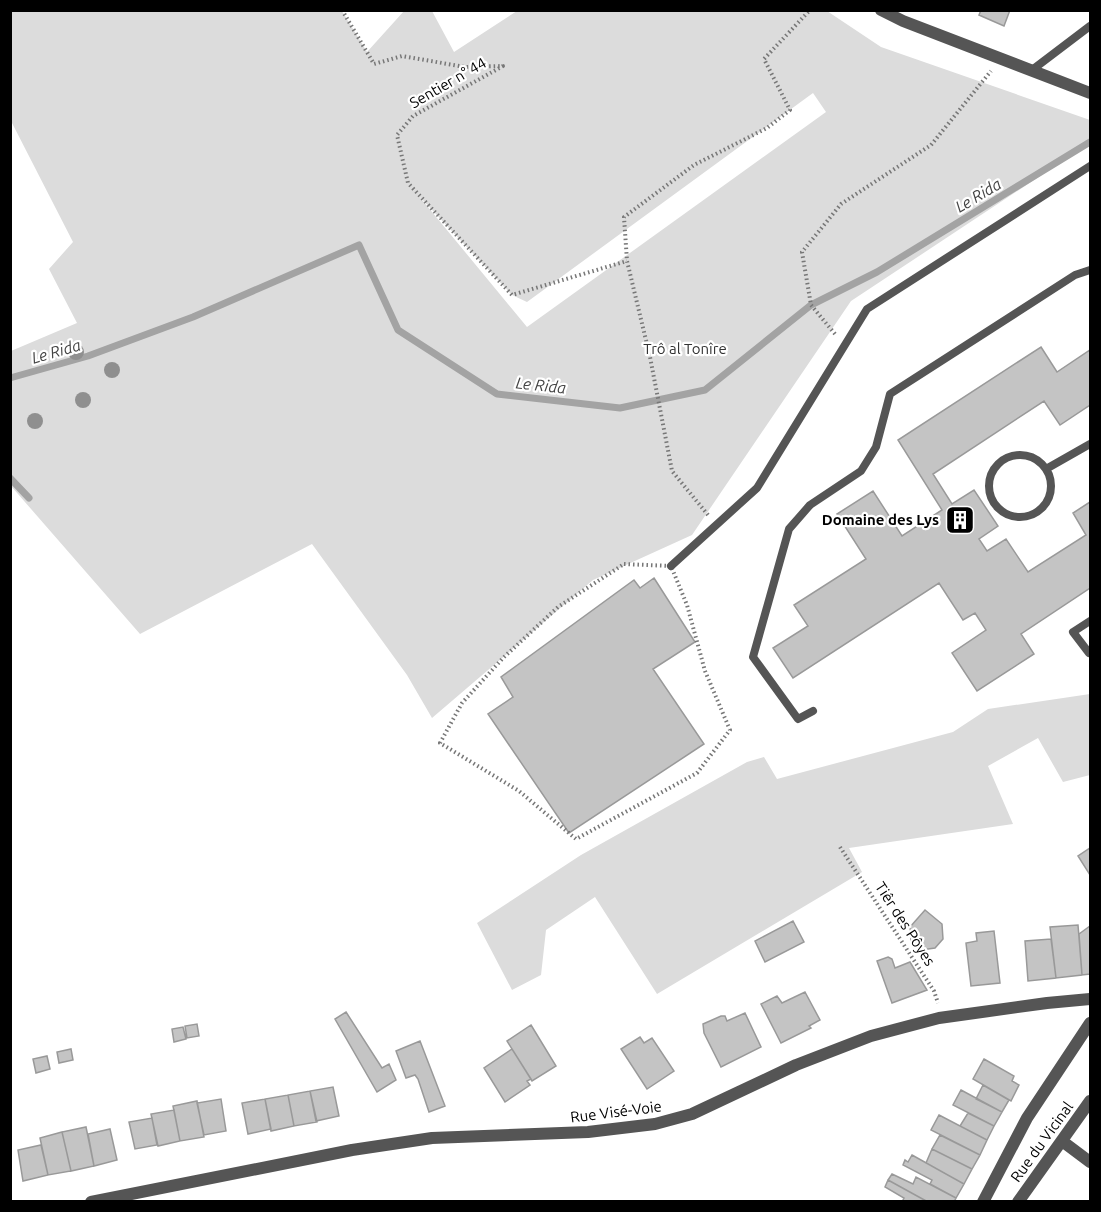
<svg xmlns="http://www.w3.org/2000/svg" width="1101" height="1212" viewBox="0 0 1101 1212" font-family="Ubuntu,sans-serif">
	<rect width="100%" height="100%" fill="#fff"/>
	<path fill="#dcdcdc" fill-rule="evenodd" d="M10,11H342L367,52L404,11H432L454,52L517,11H827L881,47L1090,120V143L851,301L692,535L593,580L432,718L407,675L312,544L140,634L11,486V351L77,323L49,269L73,242L11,121ZM813,93L826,112L527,327L418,195L512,295L527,302Z
		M1090,694V775L1063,782L1038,738L988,766L1013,824L849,848L862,872L657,994L595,897L546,930L541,975L512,990L477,923L581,855L747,762L764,757L777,779L953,732L988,709Z"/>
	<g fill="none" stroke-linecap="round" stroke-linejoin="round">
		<path stroke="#a3a3a3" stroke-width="7" d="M10,378L88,356L193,317L359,245L398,330L497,394L620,408L705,390L811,305L877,272L1090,142
			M10,478L29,498"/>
	</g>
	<path fill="#c4c4c4" stroke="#999" stroke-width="1.5" d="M981,10H1010L1004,26L979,15Z
		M1041,347L1057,372L1090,350V405L1060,425L1044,401L933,474L952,504L974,490L998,526L979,539L987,551L1006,539L1028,572L1086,535L1073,513L1090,502V588L1021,634L1034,654L977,691L952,653L986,630L975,613L963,620L939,583L793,678L773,648L808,626L794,605L866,559L837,514L873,491L902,536L942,510L898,440Z
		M654,578L695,642L653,669L704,744L569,833L488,714L513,697L501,677L634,580L640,588Z
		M1090,848V875L1078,856Z
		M925,910L942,924L943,939L935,948L921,950L911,942L910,927Z
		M793,921L804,942L765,962L755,941Z
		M1078,925L1082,975L1056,978L1050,927Z
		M1090,926V974L1082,975L1079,934Z
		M994,931L1000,983L971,986L966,943L977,941L976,933Z
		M1051,939L1056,978L1028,981L1025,941Z
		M888,957L892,959L895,968L910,962L927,990L892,1003L877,961Z
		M805,992L820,1020L809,1026L811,1028L781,1043L761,1004L777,996L782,1003Z
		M346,1012L382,1068L389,1064L396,1080L377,1092L335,1019Z
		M745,1013L761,1047L721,1067L704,1033L703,1024L721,1016H725L727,1021Z
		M197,1024L199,1036L187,1038L185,1026Z
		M531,1025L556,1066L532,1081L507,1041Z
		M183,1027L186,1039L174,1042L172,1029Z
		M640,1037L644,1043L652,1038L674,1071L647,1089L621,1049Z
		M420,1041L445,1106L429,1112L418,1079L415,1075L406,1078L396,1051Z
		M71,1049L73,1060L59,1063L57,1052Z
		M512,1049L531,1079L527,1081L530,1085L505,1102L484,1068Z
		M47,1056L50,1069L36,1073L33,1059Z
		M984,1059L1014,1076L1012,1081L1019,1085L1011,1101L973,1079Z
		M983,1085L1009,1100L1002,1112L976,1099Z
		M333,1087L339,1116L316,1121L310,1091Z
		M961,1090L1002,1112L994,1126L953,1105Z
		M310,1091L317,1122L294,1126L288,1095Z
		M288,1095L294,1126L271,1131L265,1099Z
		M221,1099L226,1131L204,1135L197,1103Z
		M265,1099L271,1129L248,1134L242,1103Z
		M197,1101L204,1137L180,1141L173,1106Z
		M174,1110L180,1141L158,1146L151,1114Z
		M968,1113L994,1126L987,1140L960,1126Z
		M939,1115L987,1140L980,1155L931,1130Z
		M152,1118L157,1145L135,1149L129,1122Z
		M86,1127L94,1166L71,1171L62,1132Z
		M110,1129L117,1160L94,1166L88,1134Z
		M62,1132L71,1171L48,1175L40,1138Z
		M940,1135L980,1155L972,1169L932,1149Z
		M41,1145L48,1175L23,1181L18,1150Z
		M932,1149L972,1169L964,1184L926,1163Z
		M912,1155L964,1184L956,1198L930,1184L932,1180L903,1165L905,1160L908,1162Z
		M892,1174L913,1184L916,1177L956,1198L954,1202H928L888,1180Z
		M888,1180L928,1202H902L904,1198L885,1187Z"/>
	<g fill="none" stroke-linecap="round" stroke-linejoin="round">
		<path stroke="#777" stroke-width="4" stroke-dasharray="1.5 3" stroke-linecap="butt" d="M342,10L374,64L402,56L465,67L503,66L413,116L397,135L408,183L512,295L627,261
			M835,334L811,305L802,252L841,204L931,145L991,71
			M708,515L672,471L650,357L627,261L624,217L694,165L767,128L790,110L764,59L810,10
			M624,564L671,566L687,605L705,671L730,730L697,773L576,839L519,791L440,743L462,703L503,658L558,607Z
			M840,847L934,991L938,1003"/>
		<path stroke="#555" stroke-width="8" d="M1032,70L1090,26
			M989 486a31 31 0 1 1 62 0a31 31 0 1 1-62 0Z
			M1046,469L1090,444
			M671,566L757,488L867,309L1090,166
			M1089,653L1073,632L1090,621
			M813,711L798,719L753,657L789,529L810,505L861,471L876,447L890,394L1075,275L1090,270"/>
		<path stroke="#555" stroke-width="12" d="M881,10L903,21L1090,93
			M1062,1141L1090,1162
			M983,1202L1027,1118L1090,1023
			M1018,1202L1090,1101"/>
		<path stroke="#555" stroke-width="12" d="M91,1202L352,1150L432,1138L588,1132L655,1124L692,1114L796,1065L871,1036L939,1018L1047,1003L1090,999"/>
	</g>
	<g fill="#8f8f8f">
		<circle cx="76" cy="352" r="8"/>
		<circle cx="112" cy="370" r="8"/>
		<circle cx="83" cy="400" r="8"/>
		<circle cx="35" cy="421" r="8"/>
	</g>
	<defs>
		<g id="building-square" transform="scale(1.5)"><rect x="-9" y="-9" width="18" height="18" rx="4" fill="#000" stroke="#fff"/><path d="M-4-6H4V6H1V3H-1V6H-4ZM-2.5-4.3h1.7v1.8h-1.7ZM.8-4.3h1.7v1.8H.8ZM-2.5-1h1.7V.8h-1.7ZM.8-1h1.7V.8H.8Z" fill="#fff"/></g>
	</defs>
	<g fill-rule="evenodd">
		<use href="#building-square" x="960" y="520"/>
	</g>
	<g text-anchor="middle" stroke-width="4.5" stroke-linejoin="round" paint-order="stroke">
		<g font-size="15" fill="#000" stroke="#fff">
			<text transform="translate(448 83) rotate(-30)" y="5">Sentier n° 44</text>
			<text transform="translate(905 924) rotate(57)" y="5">Tiêr des Pôyes</text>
			<text transform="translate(616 1112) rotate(-7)" y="5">Rue Visé-Voie</text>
			<text transform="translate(1042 1142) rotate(-54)" y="5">Rue du Vicinal</text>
		</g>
		<g font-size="15" fill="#333" stroke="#fff">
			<text x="685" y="354">Trô al Tonîre</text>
		</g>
		<g font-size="15" font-weight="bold" fill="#000" stroke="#fff" text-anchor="end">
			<text x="939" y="525">Domaine des Lys</text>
		</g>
		<g font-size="16" font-style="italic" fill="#444" stroke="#fff">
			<text transform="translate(978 195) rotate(-31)" y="6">Le Rida</text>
			<text transform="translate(56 351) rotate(-16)" y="6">Le Rida</text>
			<text transform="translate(541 385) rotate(6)" y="6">Le Rida</text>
		</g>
	</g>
	<rect width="1101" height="1212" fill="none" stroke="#000000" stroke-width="24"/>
</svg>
